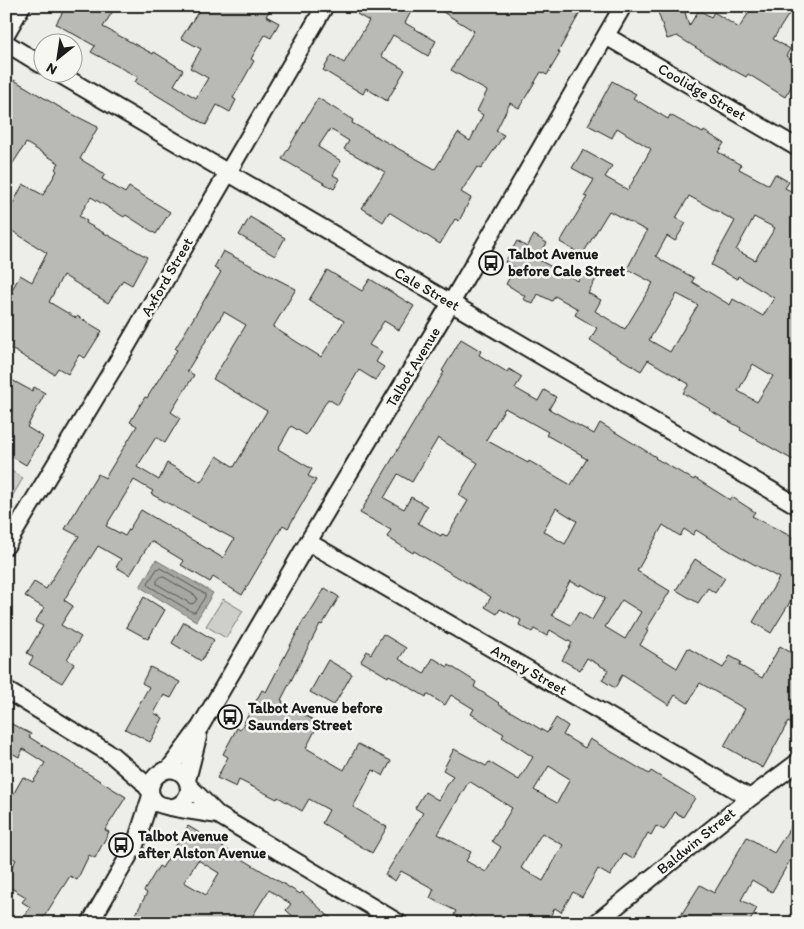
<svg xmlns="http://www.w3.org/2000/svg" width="804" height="929" viewBox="0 0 804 929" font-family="Itim,sans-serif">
	<rect width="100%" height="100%" fill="#edede9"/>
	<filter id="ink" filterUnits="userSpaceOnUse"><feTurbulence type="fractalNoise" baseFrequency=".02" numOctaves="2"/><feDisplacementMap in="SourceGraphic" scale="10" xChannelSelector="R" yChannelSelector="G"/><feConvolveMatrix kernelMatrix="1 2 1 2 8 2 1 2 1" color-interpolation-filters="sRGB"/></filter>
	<g filter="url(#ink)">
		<path fill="#cececb" stroke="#757574" d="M6,468L23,478L6,507Z
			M223,599L243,611L226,638L206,626Z"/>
		<path fill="#a6a6a3" stroke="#6f6f6d" d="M156,560L213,593L196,621L140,587Z"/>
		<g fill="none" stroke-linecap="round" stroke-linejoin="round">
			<path stroke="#535352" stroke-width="1" d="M160,568L205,594V597L195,612H192L149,586L148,583L157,569Z
				M162,576L196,596L197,599L194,603L191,604L157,584V581Z"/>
		</g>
		<path fill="#b9b9b6" stroke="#1c1c1c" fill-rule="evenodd" d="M66,6H116L103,27L153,54L154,52L183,70L174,85L196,98L208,78L190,68L201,49L181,38L202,6H273L266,16L279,23L271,38L265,35L251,59L254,61L233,98L236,100L230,112L217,105L206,125L135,82L138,77L91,52L95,46L56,24Z
			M361,6H414L405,23L436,41L428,56L393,35L381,56L405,70L387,101L366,88L363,94L323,70L332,55L344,63L369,21L357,14Z
			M433,6H573L581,11L558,52L560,53L547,75L541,72L519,108L510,103L496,131L504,135L481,169L477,167L461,192L471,198L459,221L455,219L440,244L389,212L383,222L362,208L385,172L344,149L349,141L330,129L318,147L341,161L333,175L340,179L334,189L282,159L318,98L353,120L352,123L435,169L458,133L470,141L483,115L477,111L487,91L451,70L474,31Z
			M656,6H683L689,26L699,10L711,17L714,12L739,28L753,6H794L773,39L790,49L786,56L798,64V76L785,97L748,74L746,77L719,62L677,36L667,39Z
			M14,80L66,111L98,127L80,159L105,174L102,179L125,193L129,187L170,212L156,234L126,215L124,217L91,197L79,216L87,221L86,223L147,257L132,285L123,280L108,303L63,275L49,302L76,318L77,316L102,331L85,358L79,355L68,374L58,368L54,374L6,346V284L13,288L20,275L32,282L47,253L6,227V217L23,184L43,195L57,171L55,169L59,163L26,143L6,174V93Z
			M612,81L636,94L633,98L668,119L670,115L703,133L704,131L724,143L718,152L741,165L739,169L769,185L775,174L789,182L785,188L798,195V452L793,460L740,430L741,428L709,410L710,409L683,393L689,384L648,360L641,371L590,340L597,328L575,315L578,309L555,296L552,301L538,294L533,304L523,299L525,296L506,284L515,268L505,262L517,241L527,247L534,235L547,243L537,259L578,281L583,272L596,279L588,293L601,300L595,311L625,329L653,283L627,269L647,231L609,211L582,255L560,242L587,197L584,196L594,180L572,168L583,150L612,166L605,177L628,190L651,149L617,128L612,138L588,125ZM689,196L735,221L711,265L737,279L738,276L774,298L763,316L733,299L730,305L692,282L694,278L661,260V259L656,256L667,236L675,241L686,223L676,218ZM754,217L775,228L755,260L736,250ZM677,294L698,305L670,352L649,340ZM753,364L773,376L757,402L738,391Z
			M250,217L285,238L275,256L239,235Z
			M223,251L296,289L273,327L321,357L344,321L309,300L327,270L362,291L370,279L414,306L399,330L384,321L369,345L382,352L376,362L384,367L375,380L359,370L338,405L328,399L306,435L291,426L278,449L312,469L308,476L316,480L288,528L283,525L242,595L213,577L210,582L181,565L184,561L151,541L130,575L116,567L121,559L98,546L64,600L73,606L61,625L81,637L67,659L74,664L62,683L29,664L33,657L27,653L43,626L35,622L44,608L25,596L34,582L46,589L79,536L65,529L98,474L105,478L137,426L130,422L145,397L147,398L177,350L175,349L221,272L214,268ZM224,312L246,325L213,379L267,411L234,467L217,456L201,482L167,463L159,480L137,467L156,437L165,443L180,418L171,412L194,375L187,371ZM134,480L153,491L151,494L234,539L223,558L141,510L125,536L106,526Z
			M461,339L481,351L479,355L507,372L509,369L522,377L515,388L538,401L544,390L556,397L549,409L594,434L600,423L656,457L655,458L694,480L695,478L730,500L732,497L755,512L752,516L798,540V589L771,633L753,622L779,578L730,551L696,530L693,535L684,529L680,536L663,525L637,571L670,591L646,630L648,631L640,645L677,668L688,648L723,668L730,656L741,662L739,665L762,678L780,646L798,657V714L792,724L788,722L763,768L724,746L745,709L700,683L688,703L675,695L669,705L622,675L615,688L602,680L608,670L587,658L580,670L562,660L572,643L550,630L547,636L534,629L532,632L519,625L521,620L500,609L497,614L485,607L491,597L414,551L413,553L387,537L391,530L360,513L444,372L442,371ZM505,408L548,432L546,435L582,455L581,456L587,459L571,485L529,461L528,463L486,440ZM438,438L478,463L459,495L468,501L447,536L442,534L441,536L418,523L427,506L411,497L404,509L384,498L398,474L412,482ZM556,508L577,521L565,544L543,531ZM570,581L580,586L581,584L605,598L592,620L579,612L571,625L552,615ZM622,600L641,612L625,639L605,627Z
			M6,377L32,391L34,387L45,393L27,427L43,437L26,465L6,453Z
			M695,559L725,578L715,593L708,588L698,603L676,590Z
			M325,588L339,597L322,625L320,624L281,700L283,701L282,703L319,723L306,748L344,770L358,744L391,761L383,776L373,770L353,807L387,827L372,853L322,823L329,810L309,799L302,811L278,797L277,799L239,780L236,787L217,778L228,757L223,754L237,728L240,730L262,690L266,692L304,619L305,620Z
			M144,597L165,610L148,639L126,627Z
			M184,622L214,640L201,661L172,643Z
			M383,634L406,648L399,659L424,674L433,658L448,667L449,665L476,682L474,687L499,703L498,704L547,733L556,718L568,726L563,735L585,748L590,739L649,774L651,771L695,798L683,817L675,812L664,830L656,826L651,835L648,833L633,859L624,854L610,876L598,869L582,897L573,892L561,912L555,908L546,923H542L528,915L523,923H483L471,915L467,922L454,915L456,911L430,898L434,889L401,871L395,881L385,875L423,813L415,808L425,792L438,800L453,776L443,770L454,749L486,766L489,762L519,780L533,757L502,737L504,734L471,714L474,709L451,695L445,705L427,694L426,697L389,675L388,677L361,661L367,651L371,654ZM549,766L570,779L557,803L534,790ZM469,781L512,808L492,841L501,847L486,872L466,861L471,852L438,834ZM542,833L563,845L543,881L521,868Z
			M328,660L352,674L334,705L310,692Z
			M150,667L180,682L171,698L164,695L154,713L163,718L150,742L125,729L149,687L142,683Z
			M6,721L31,734L29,737L126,797L105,830L109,832L95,858L89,855L77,880L70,876L40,923H21L30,907L22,902L26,897L6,885V876L16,860L7,854L12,844L6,841V825L14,812L6,807L23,777L33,782L45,763L23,749L19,757L6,750Z
			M798,815V858L793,855L772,892L752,880L741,900L757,908L749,923H676L700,885L714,893L747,837L774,853Z
			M188,826L300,894L302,892L336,923H300L286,910L291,904L269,890L248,923H131L147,893L144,891L159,866L162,868ZM198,860L219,873L206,895L184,882Z"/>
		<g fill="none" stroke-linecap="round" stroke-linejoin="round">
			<g stroke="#1c1c1c" stroke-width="20">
				<path id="minor" d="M6,34L22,6
					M606,36L798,148
					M6,43L42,65
					M56,72L798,506
					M308,542L750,798
					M6,546L125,349L325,6
					M6,690L112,755L142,781L150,791
					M169,769L200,727L308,542L451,303L623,6
					M187,780L198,737
					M189,786L218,815L399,923
					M174,807C181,805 187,800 189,791C189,786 188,781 185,777C168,755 136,786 157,803C162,807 207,813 218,815
					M90,923L135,845L151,796
					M596,923L750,798L798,762"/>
			</g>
			<use href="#minor" stroke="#f6f6f2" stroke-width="16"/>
		</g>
	</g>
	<defs>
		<g id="bus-ring" transform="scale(1.25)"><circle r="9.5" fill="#f6f6f2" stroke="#1c1c1c" stroke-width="1.5"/><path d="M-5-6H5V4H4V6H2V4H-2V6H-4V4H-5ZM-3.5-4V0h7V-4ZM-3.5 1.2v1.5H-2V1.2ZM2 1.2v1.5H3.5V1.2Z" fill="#1c1c1c"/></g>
	</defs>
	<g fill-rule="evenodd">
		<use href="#bus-ring" x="491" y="263"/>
		<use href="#bus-ring" x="230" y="717"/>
		<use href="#bus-ring" x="121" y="845"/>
	</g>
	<g text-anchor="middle" stroke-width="5" stroke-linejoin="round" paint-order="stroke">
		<g font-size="15" fill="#1c1c1c" stroke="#f6f6f2">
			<text transform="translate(702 92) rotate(30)" y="5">Coolidge Street</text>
			<text transform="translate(167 277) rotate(-60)" y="5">Axford Street</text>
			<text transform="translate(427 289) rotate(30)" y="5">Cale Street</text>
			<text transform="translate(413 367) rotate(-59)" y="5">Talbot Avenue</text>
			<text transform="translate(529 670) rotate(30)" y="5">Amery Street</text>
			<text transform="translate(696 841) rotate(-39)" y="5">Baldwin Street</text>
		</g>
		<g font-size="15" font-weight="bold" fill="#1c1c1c" stroke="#f6f6f2" text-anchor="start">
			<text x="508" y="259">Talbot Avenue<tspan x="508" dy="17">before Cale Street</tspan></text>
			<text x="248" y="713">Talbot Avenue before<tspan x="248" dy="17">Saunders Street</tspan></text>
			<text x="138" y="841">Talbot Avenue<tspan x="138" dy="17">after Alston Avenue</tspan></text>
		</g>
	</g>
	<rect width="804" height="929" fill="none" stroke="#f6f6f2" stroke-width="25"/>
	<rect x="12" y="12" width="779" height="904" fill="none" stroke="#1c1c1c" stroke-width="2" filter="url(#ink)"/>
	<g transform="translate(58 58) rotate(210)"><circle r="24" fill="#f6f6f2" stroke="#9f9f9c"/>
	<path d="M0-4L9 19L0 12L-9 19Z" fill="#1c1c1c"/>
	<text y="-8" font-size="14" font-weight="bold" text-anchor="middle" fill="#1c1c1c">N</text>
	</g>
</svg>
